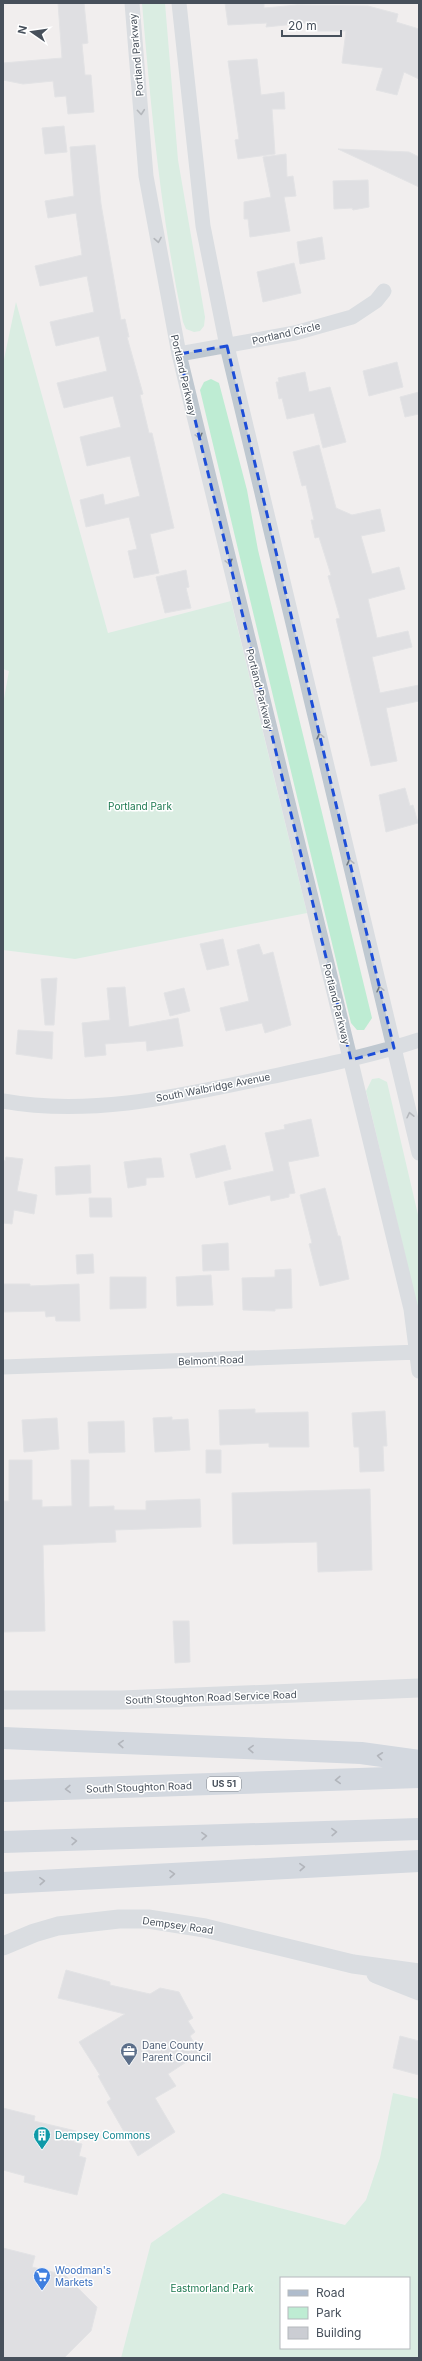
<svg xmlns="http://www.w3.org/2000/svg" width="422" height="2361" viewBox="0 0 422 2361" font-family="Inter,sans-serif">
	<rect width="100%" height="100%" fill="#f1eeee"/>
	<path fill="#beecd3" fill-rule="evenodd" d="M142,3H165L178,160L205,317L204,326L200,331L194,332L186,329L183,322C161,216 151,110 142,3Z
		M16,302L108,633L231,601L307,913L75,959L3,950V704L9,671L3,669V364Z
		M211,379L219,383L247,490L258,550L372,1018L364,1030H357L351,1023L200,390L204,382Z
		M379,1078L387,1082L419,1219V1314L366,1091L372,1079Z
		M393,2093L419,2099V2358H121L151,2243L223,2193L345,2225L366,2200L380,2158ZM281,2278H409V2348H281Z"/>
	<path fill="#cbcdd3" stroke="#d2d4d9" d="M58,3H84L88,43L82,44L85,75H91L94,112L68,114L66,96L55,97L53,81L23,84L3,80V63L62,58Z
		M225,3H264V8L297,5L368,6L398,14L396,22L419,29V79L404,72L397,95L376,90L383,68L342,63L346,31H315V22L266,27L267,23L228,25Z
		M257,59L261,95L284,92L285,109H272L275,154L238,159L235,140L239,139L228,61Z
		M64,126L67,152L45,154L42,128Z
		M95,145L101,204L121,320L125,319L129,337H127L143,394L140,395L149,433H152L174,528L150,534L159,573L134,578L128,551L137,549L129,517L86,527L80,500L103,494L105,505L140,496L130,456L87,466L80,437L121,427L113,396L64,408L57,383L107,371L99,336L56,346L50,322L94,312L87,276L40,286L35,266L82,255L76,213L48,218L45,201L74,196L70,147Z
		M338,149L409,152L419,157V187Z
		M286,154L287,177L293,176L296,196L284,197L290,231L250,237L248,219H244V202L271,197L263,157Z
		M368,180L369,207L353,210L352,208L334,209L333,181Z
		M322,237L325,259L300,264L297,242Z
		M294,263L301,293L263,302L257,272Z
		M397,362L403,387L369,396L363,371Z
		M305,372L309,392L330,387L346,442L323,448L314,413L287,419L282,398L279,399L276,382H279L278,378Z
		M419,392V414L405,417L400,397Z
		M319,445L336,508L352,515L380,509L385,531L361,536L372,574L399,567L405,589L368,599L377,638L408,631L412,647L372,657L380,693L419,685V701L386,708L397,761L371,766L336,619L340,618L328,576L331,575L319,537L315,538L311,520H314L306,485L302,486L293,452Z
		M186,570L189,587L186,588L191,608L165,613L156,577Z
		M405,788L410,806L413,805L418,823L386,832L379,795Z
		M223,939L229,965L207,970L200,944Z
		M259,944L263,955L273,952L291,1025L265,1033L262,1023L226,1031L220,1008L249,1001L237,950Z
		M57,978L54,1025H45L41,979Z
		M125,987L129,1027L178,1018L183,1046L147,1051L146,1041L105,1044L106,1055L85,1057L82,1023L110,1020L107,988Z
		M184,988L190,1011L170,1016L164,993Z
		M18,1030L53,1032L52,1059L16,1054Z
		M311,1119L319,1156L288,1162L295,1193L289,1194V1197L271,1201L270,1195L229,1205L224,1182L274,1171L265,1133L285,1129L284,1125Z
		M225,1145L231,1169L196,1178L190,1154Z
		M6,1157L23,1159L17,1191L37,1195L34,1214L14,1210L12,1224L3,1223V1160L5,1161Z
		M154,1158H161L164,1177L146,1178V1185L128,1188L124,1162Z
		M90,1165L91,1193L56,1195L55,1167Z
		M325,1188L338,1236H340L349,1279L320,1286L309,1244L312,1243L300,1195Z
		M89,1198H111L112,1217H90Z
		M228,1243L229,1270L203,1271L202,1245Z
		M93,1254L94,1273L77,1274L76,1255Z
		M291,1269L292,1308L275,1309V1311L243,1310L242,1278L275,1277V1270Z
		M211,1275L213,1305L177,1306L176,1277Z
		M110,1277H146V1308L110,1309Z
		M3,1284H30V1286L79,1284L80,1321H56L55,1316L46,1317L45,1311L3,1312Z
		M255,1409V1413L308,1412L309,1447H269V1443L220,1445L219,1410Z
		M385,1411L387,1446H383L384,1471L360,1472L359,1447H354L352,1413Z
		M172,1417V1420L188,1419L190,1450L155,1452L153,1418Z
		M57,1418L59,1449L24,1452L22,1420Z
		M124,1421L125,1452L89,1453L88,1422Z
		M206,1450H221V1473H206Z
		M9,1460H32V1500H42V1507L72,1506L71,1460H89V1507L114,1506V1510H146V1501L200,1499L201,1527L115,1530L116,1542L43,1545L45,1631L3,1632V1501H9Z
		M370,1489L372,1570L318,1572L317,1542L233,1544L232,1493Z
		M173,1621H189L190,1662L175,1663Z
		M66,1970L110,1982V1985L150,1994L160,1988L179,1992L193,2018L188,2021L195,2032L190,2036L200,2053L168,2074L176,2086L155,2098L175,2132L138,2156L107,2102L111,2099L98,2076L100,2075L79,2042L125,2014L58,1998Z
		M400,2036L419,2041V2075L393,2068Z
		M3,2108L35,2116L34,2121L76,2131L74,2142L82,2144L79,2156L86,2158L77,2195L24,2182L25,2176L3,2170Z
		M3,2248L35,2256L32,2267L65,2275L97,2307L91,2331L64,2358H3Z"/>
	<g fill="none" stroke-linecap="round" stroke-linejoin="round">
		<path stroke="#bfc8d0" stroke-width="15" d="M132,3L146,176L179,354L411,1309L419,1371
			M179,3L203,226L227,346L419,1153
			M179,354L295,333L352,317L376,301L384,291
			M3,1101C92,1117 183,1095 269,1077C320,1066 370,1056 419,1040
			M3,1367L419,1352"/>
		<path stroke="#bfc8d0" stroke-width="19" d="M3,1700H121L419,1688
			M3,1946L34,1933L58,1926L119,1919H148L205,1928L353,1964L419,1973
			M376,1974L419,1991"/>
		<path stroke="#afbccc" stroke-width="22" d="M3,1738L361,1753L419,1761
			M3,1791L419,1777
			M3,1842L419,1829
			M3,1883L419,1861"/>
	</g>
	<defs><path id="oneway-chevron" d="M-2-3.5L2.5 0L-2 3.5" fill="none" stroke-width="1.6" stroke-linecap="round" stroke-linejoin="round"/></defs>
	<g stroke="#6b747e">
		<use href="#oneway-chevron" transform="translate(141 112) rotate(85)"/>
		<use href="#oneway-chevron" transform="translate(158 240) rotate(80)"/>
		<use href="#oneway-chevron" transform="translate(199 436) rotate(76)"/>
		<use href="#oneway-chevron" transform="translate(229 562) rotate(76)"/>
		<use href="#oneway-chevron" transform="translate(320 736) rotate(-103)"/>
		<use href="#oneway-chevron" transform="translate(350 862) rotate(-103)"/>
		<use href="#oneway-chevron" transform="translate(380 989) rotate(-103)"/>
		<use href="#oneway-chevron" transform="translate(410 1115) rotate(-103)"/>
	</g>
	<g stroke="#66707d">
		<use href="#oneway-chevron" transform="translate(121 1744) rotate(-177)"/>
		<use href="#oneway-chevron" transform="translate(251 1749) rotate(-178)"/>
		<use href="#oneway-chevron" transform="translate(380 1756) rotate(-173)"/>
		<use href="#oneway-chevron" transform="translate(338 1780) rotate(178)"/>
		<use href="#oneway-chevron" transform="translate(68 1789) rotate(178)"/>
		<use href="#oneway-chevron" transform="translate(334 1832) rotate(-2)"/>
		<use href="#oneway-chevron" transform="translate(204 1836) rotate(-2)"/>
		<use href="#oneway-chevron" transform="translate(74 1841) rotate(-2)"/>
		<use href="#oneway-chevron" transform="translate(302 1867) rotate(-3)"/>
		<use href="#oneway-chevron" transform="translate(172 1874) rotate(-3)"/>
		<use href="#oneway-chevron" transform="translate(42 1881) rotate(-3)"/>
	</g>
	<path d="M0 0H422V2361H0ZM227,346L394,1048L351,1060L179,354Z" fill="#f1eeee" fill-opacity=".55" fill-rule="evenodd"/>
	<path fill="none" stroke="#1d4ed8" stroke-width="3" stroke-dasharray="8 5" stroke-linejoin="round" d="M227,346L394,1048L351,1060L179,354Z"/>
	<defs>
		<g id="office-pin" transform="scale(0.9)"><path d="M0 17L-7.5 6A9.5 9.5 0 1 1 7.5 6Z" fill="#5c6f8a" stroke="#fff"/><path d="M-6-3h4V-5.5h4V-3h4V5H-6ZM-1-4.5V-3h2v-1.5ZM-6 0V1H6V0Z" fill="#fff"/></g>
		<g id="building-pin" transform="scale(0.9)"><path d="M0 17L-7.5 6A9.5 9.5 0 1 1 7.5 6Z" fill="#0f9aa8" stroke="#fff"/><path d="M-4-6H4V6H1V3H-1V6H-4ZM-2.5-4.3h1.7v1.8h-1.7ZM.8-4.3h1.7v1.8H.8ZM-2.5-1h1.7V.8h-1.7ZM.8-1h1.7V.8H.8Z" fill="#fff"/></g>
		<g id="supermarket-pin" transform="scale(0.9)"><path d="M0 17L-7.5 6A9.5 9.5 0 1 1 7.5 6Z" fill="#3f7fe0" stroke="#fff"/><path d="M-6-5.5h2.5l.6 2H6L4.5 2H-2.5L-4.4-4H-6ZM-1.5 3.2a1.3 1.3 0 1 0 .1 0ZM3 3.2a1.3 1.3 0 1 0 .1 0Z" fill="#fff"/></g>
	</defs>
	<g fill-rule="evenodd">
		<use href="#office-pin" x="129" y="2051"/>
		<use href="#building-pin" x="42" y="2135"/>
		<use href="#supermarket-pin" x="42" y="2276"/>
	</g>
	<g text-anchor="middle" stroke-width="3" stroke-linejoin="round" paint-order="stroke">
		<rect fill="#fff" stroke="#7e848c" stroke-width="1" x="207" y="1777" width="34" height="14" rx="3"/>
		<g font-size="9" font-weight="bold" fill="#47505b">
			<text x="224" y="1787">US 51</text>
		</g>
		<g font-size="10" fill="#47505b" stroke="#fff">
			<text transform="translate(136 55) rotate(-95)" y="4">Portland Parkway</text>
			<text transform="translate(286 333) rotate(-13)" y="4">Portland Circle</text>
			<text transform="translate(184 375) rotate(77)" y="4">Portland Parkway</text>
			<text transform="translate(260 689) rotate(76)" y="4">Portland Parkway</text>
			<text transform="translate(337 1004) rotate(76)" y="4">Portland Parkway</text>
			<text transform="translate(213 1087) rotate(-11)" y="4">South Walbridge Avenue</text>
			<text transform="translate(211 1360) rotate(-2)" y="4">Belmont Road</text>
			<text transform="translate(211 1697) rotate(-2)" y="4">South Stoughton Road Service Road</text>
			<text transform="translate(139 1787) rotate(-2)" y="4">South Stoughton Road</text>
			<text transform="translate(178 1925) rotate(8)" y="4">Dempsey Road</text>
		</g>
		<g font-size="10" fill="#1b784f" stroke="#fff">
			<text x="140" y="810">Portland Park</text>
			<text x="212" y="2292">Eastmorland Park</text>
		</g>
		<g font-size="10" fill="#4e5e75" stroke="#fff" text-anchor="start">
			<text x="142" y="2049">Dane County<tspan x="142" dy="12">Parent Council</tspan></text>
		</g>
		<g font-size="10" fill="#0d838f" stroke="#fff" text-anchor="start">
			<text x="55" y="2139">Dempsey Commons</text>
		</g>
		<g font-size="10" fill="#366cbe" stroke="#fff" text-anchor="start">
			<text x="55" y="2274">Woodman's<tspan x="55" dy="12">Markets</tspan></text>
		</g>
	</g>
	<rect width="422" height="2361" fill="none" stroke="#47505b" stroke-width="8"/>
	<rect x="280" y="2277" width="130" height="72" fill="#ffffff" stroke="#b5b9bd"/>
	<rect x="288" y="2290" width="20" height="6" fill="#afbccc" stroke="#b5b9bd"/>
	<text x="316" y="2297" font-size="12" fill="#47505b">Road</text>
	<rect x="288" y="2307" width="20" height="12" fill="#beecd3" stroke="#b5b9bd"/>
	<text x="316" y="2317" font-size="12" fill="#47505b">Park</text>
	<rect x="288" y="2327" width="20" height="12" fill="#cbcdd3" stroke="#b5b9bd"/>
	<text x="316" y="2337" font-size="12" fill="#47505b">Building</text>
	<g transform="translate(32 32) rotate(283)" stroke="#ffffff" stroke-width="3" paint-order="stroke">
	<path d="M0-3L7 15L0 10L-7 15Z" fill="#47505b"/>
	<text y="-6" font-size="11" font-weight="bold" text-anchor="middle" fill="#47505b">N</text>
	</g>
	<path d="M282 30v6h59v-6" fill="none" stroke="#47505b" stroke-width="2"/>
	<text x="288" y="30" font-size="12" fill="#47505b" stroke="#ffffff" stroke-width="3" paint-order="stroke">20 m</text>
</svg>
